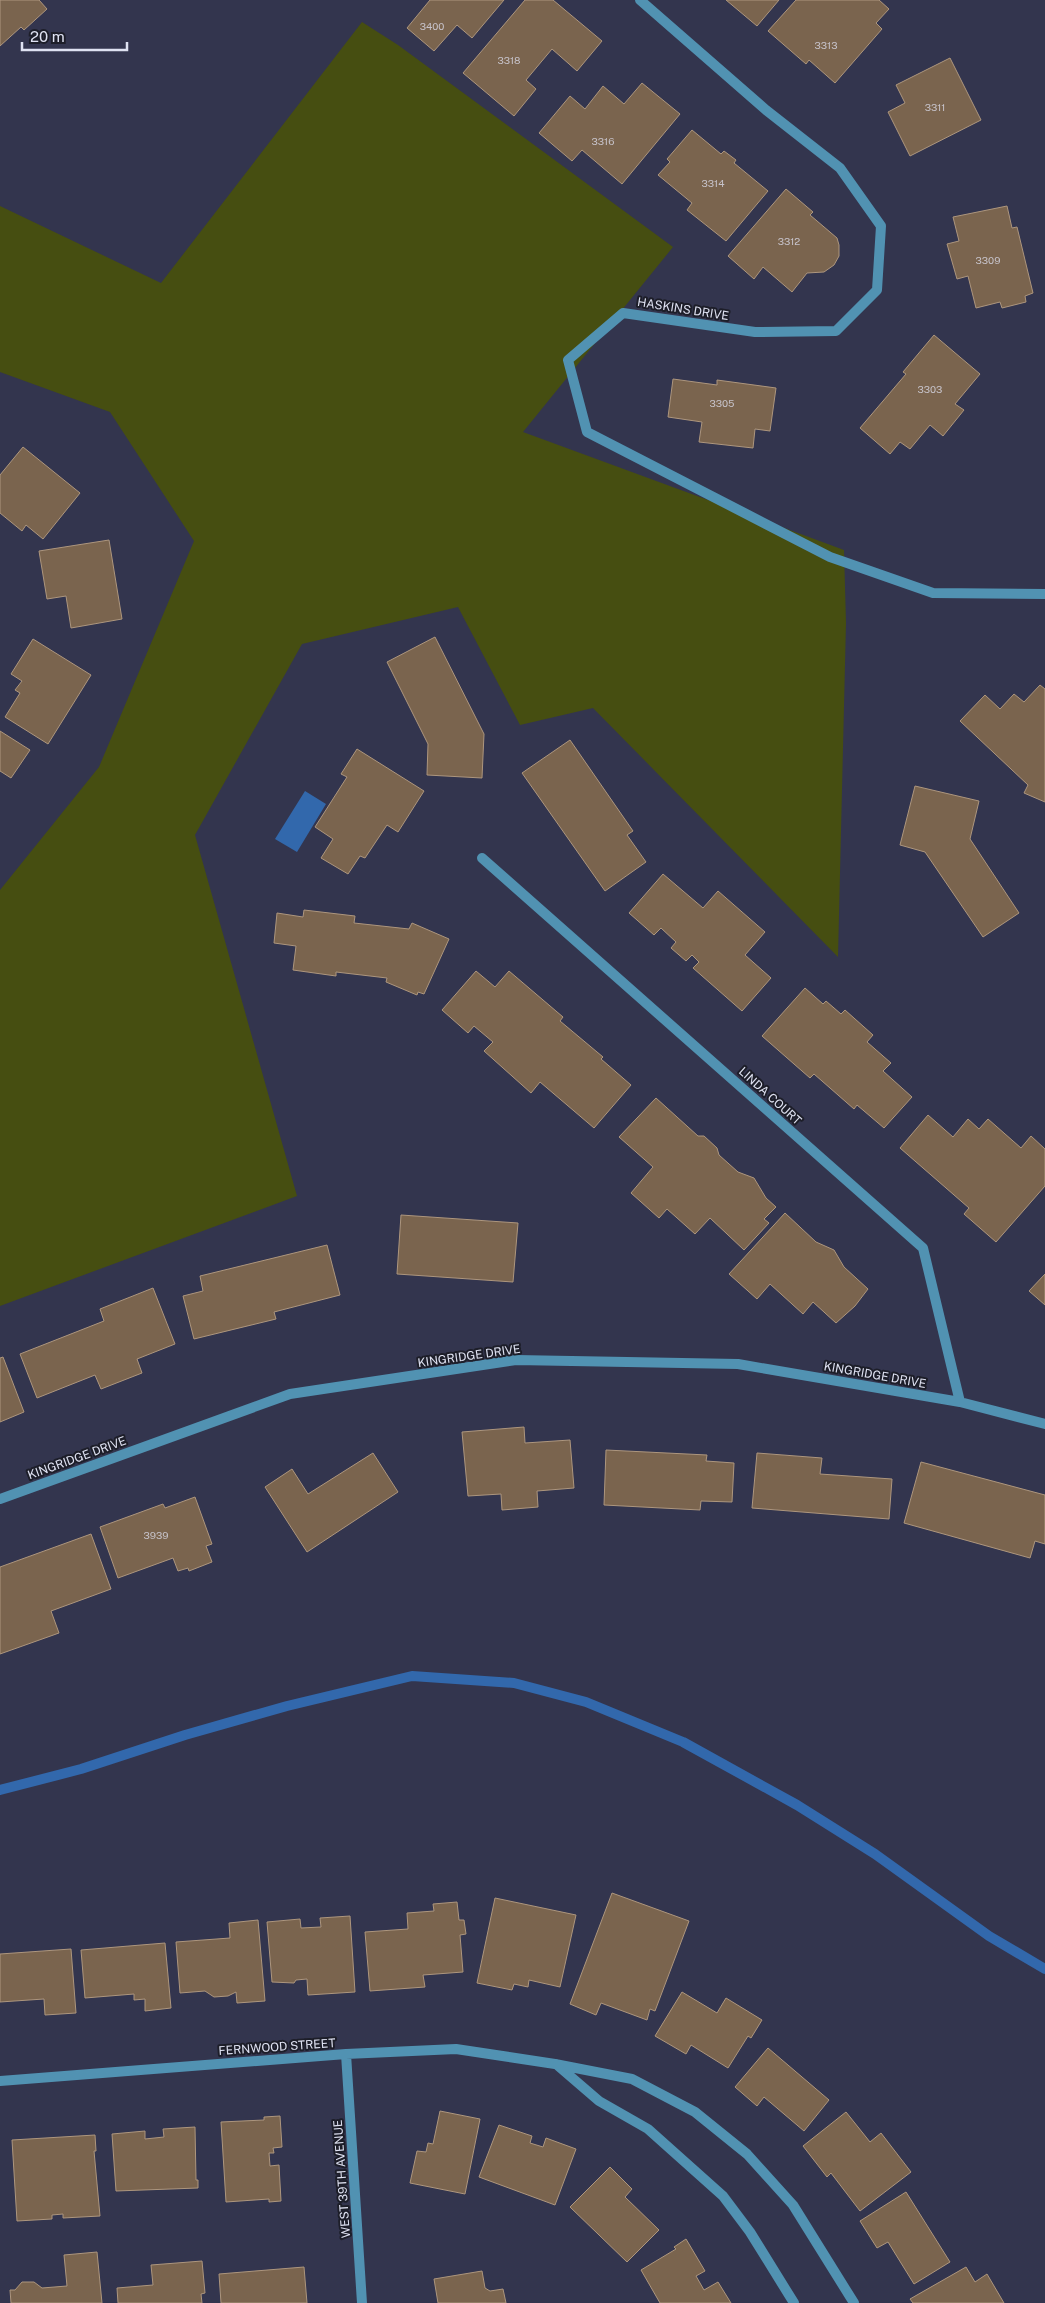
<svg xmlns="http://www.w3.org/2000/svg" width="1045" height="2303" viewBox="0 0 1045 2303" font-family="'Public Sans',sans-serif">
	<rect width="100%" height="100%" fill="#33354e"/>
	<path fill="#464e11" d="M362,22L398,45L673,247L523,432L844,550L846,623L838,957L593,708L520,725L458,607L302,644L195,835L297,1196L0,1306V890L99,767L194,541L110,412L0,372V206L161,283Z"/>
	<path fill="#3268ac" d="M305,791L326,804L297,852L275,839Z"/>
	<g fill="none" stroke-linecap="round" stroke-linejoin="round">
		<path stroke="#3268ac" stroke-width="10" d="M0,1790L81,1769L185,1735L287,1706L412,1676L514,1683L586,1702L683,1742L797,1805L875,1854L989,1936L1045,1969"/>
	</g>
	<path fill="#7a644e" stroke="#ad967e" d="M0,0H39L47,9L24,30L21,27L0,46Z
		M430,0H504L472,38L457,25L434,51L407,28Z
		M525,0H553L602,41L577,71L552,49L526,80L536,89L514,116L463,73Z
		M726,0H779L757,26Z
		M796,0H879L889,9L876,23L882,29L835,83L809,60L806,64L768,31Z
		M950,58L981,120L910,156L888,112L905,103L896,85Z
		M642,83L680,114L622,184L582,150L572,161L539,133L570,96L585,109L603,86L624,104Z
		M692,130L721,154L724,151L736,160L734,163L768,191L726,241L687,210L692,203L658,175L670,162L667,159Z
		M786,189L813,212L810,215L837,238L839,245V256L834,265L824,272L807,273L792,292L763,267L754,279L728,256Z
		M1007,206L1012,228L1017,227L1033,293L1025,296L1026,302L1002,308L1000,302L976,308L968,276L957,279L947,244L959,241L953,217Z
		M934,335L980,374L955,404L964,410L943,436L930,425L910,449L900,442L890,454L860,428L906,374L903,372Z
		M673,379L717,385V380L776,388L770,431L755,429L753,448L699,442L702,422L668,417Z
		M23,447L80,493L43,539L26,525L22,531L0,513V475Z
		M109,540L122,619L71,628L66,596L47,599L39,551Z
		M435,637L484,734L482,778L427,775L428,744L387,662Z
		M33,639L91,675L48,744L5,717L20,693L15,690L22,681L11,674Z
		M1040,685L1045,689V802L1024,793L1028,785L960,721L985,695L1000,709L1014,694L1024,702Z
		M0,731L30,750L11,778L0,771Z
		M570,740L633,831L627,835L646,862L605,891L522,773Z
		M357,749L424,791L398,832L387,825L365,858L360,856L348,874L321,858L333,839L315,827L347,777L341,774Z
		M915,786L979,801L970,839L1019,913L983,937L925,852L900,845Z
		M663,874L703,908L718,891L765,932L745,955L771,978L742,1011L693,968L699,962L692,955L686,961L671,948L676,942L661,928L654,935L629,913Z
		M304,910L355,916L354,923L409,929L412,923L449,939L424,994L418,992L417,995L386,982L387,978L336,972V976L293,970L296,946L274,943L277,913L303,917Z
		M476,971L495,987L509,971L563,1017L560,1021L603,1057L601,1059L631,1085L594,1128L540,1082L531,1093L484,1051L493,1042L474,1026L468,1033L442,1010Z
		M805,988L823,1004L826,1001L841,1014L845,1010L873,1035L867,1042L891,1063L883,1071L912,1097L884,1128L857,1105L854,1109L814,1074L810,1078L762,1036Z
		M656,1098L698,1136H704L717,1148L719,1155L738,1172L754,1178L766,1198L776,1207L764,1219L769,1223L744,1250L710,1218L695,1234L667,1209L659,1218L631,1193L653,1167L619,1137Z
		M928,1115L953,1137L968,1119L979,1129L988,1119L1021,1148L1031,1136L1045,1149V1186L996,1242L964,1214L969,1208L900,1148Z
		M785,1213L816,1242L834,1250L844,1267L868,1289L855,1306L836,1323L813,1302L803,1314L770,1284L757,1299L729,1274Z
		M401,1215L518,1223L513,1282L397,1274Z
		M327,1245L340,1295L274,1312L276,1319L194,1339L183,1296L203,1291L200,1276Z
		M1045,1274V1305L1029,1291Z
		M153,1288L175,1344L137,1359L142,1373L101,1389L95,1375L37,1398L20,1354L104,1321L100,1309Z
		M3,1357L24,1412L0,1422V1358Z
		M524,1427L525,1443L570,1440L574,1488L537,1491L538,1507L502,1510L501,1494L468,1496L462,1432Z
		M606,1450L707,1455L706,1461L734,1463L732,1502L701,1501L700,1510L604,1505Z
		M373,1453L398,1492L307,1552L265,1487L292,1469L308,1494Z
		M757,1453L822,1458L820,1474L892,1479L889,1519L752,1508Z
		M921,1462L1045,1495V1544L1035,1541L1030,1558L904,1523Z
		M195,1497L212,1544L206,1546L212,1562L189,1571L188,1568L178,1571L173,1558L118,1578L100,1527L163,1504L165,1508Z
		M91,1534L111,1589L51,1611L59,1633L0,1654V1567Z
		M612,1893L689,1921L655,2011L650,2009L647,2020L601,2003L596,2015L570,2004Z
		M495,1898L576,1915L560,1987L529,1980L528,1987L514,1984L512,1990L477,1983Z
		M457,1902L459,1920H464L466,1934L460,1935L463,1972L423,1975L425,1987L370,1991L365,1932L408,1929L407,1913L434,1911L433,1904Z
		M350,1916L355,1992L308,1995L307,1979L296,1980L294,1983L272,1982L267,1922L300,1919L301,1928L321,1927L320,1918Z
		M258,1920L265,2001L237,2003L236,1992L228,1996L214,1997L205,1991L180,1993L176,1942L230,1938L229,1923Z
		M165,1943L171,2008L145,2011V1999L134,2000V1994L85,1998L81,1950Z
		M71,1949L76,2013L45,2015L44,1999L0,2002V1954Z
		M682,1992L717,2013L726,1998L762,2020L751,2038L748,2036L728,2068L691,2045L686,2054L655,2036Z
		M768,2048L829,2100L804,2131L764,2097L757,2106L735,2087Z
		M440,2111L480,2119L465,2194L410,2183L417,2151L426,2152L428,2143L433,2144Z
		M846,2112L870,2142L881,2133L911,2172L860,2211L831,2173L827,2177L803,2146Z
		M280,2116L282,2147L273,2148L274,2153H269L270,2166L279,2165L281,2201L269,2202V2199L226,2202L221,2122L264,2120V2117Z
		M499,2125L532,2136L530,2143L543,2147L546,2138L576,2149L555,2205L479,2177Z
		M195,2127L196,2180H198V2188L116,2191L112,2134L145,2131V2139L164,2137L163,2129Z
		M95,2135L96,2151H94L100,2216L63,2218V2214L52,2215V2219L17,2221L12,2140Z
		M610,2167L632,2189L625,2197L659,2230L627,2262L570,2207Z
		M906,2192L950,2262L914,2284L888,2242L877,2248L860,2221Z
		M686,2239L705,2271L696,2276L704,2290L718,2282L731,2303H660L641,2270L676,2249L674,2247Z
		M97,2252L102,2303H11L10,2290H15L22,2282H34L42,2288L67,2286L64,2255Z
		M202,2261L205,2293L201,2294L202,2303H118L117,2288L153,2285L151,2265Z
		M304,2267L307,2303H221L219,2274Z
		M966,2267L975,2282L987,2274L1004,2303H913L910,2299Z
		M482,2271L485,2288L490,2291L503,2289L506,2303H438L434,2279Z"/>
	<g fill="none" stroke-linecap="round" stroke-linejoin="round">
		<path stroke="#5192b2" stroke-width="10" d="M640,0L766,110L840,168L881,226L877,290L836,331L755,332L623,313L568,360L587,432L830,557L933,593L1045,594
			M482,858L923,1248L960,1402
			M0,1499L290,1394L516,1360L738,1364L960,1402L1045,1424
			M346,2054L362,2303
			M556,2064L599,2101L648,2129L723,2196L750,2232L794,2303
			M0,2081L346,2054L456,2049L555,2064L632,2079L695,2112L747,2154L793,2205L854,2303"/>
	</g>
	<g text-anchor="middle" stroke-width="4" stroke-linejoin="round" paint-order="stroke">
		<g font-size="10" fill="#c6c2c9">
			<text x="432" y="30">3400</text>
			<text x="826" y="49">3313</text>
			<text x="509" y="64">3318</text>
			<text x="935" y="111">3311</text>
			<text x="603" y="145">3316</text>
			<text x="713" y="187">3314</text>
			<text x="789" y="245">3312</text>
			<text x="988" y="264">3309</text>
			<text x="930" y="393">3303</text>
			<text x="722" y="407">3305</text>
			<text x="156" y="1539">3939</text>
		</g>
		<g font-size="12" fill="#dfe2f2" stroke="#1d1e29">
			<text transform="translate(683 309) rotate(9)" y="4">HASKINS DRIVE</text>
			<text transform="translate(770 1096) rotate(42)" y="4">LINDA COURT</text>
			<text transform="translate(469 1356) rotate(-8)" y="4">KINGRIDGE DRIVE</text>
			<text transform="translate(875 1375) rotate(10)" y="4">KINGRIDGE DRIVE</text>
			<text transform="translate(77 1458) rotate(-20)" y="4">KINGRIDGE DRIVE</text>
			<text transform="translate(277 2047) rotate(-4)" y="4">FERNWOOD STREET</text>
			<text transform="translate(342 2179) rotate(-94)" y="4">WEST 39TH AVENUE</text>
		</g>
	</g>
	<path d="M22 42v8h105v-8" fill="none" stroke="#dfe2f2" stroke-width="2.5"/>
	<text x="30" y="42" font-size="15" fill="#dfe2f2" stroke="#1d1e29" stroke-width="4" paint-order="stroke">20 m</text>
</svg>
